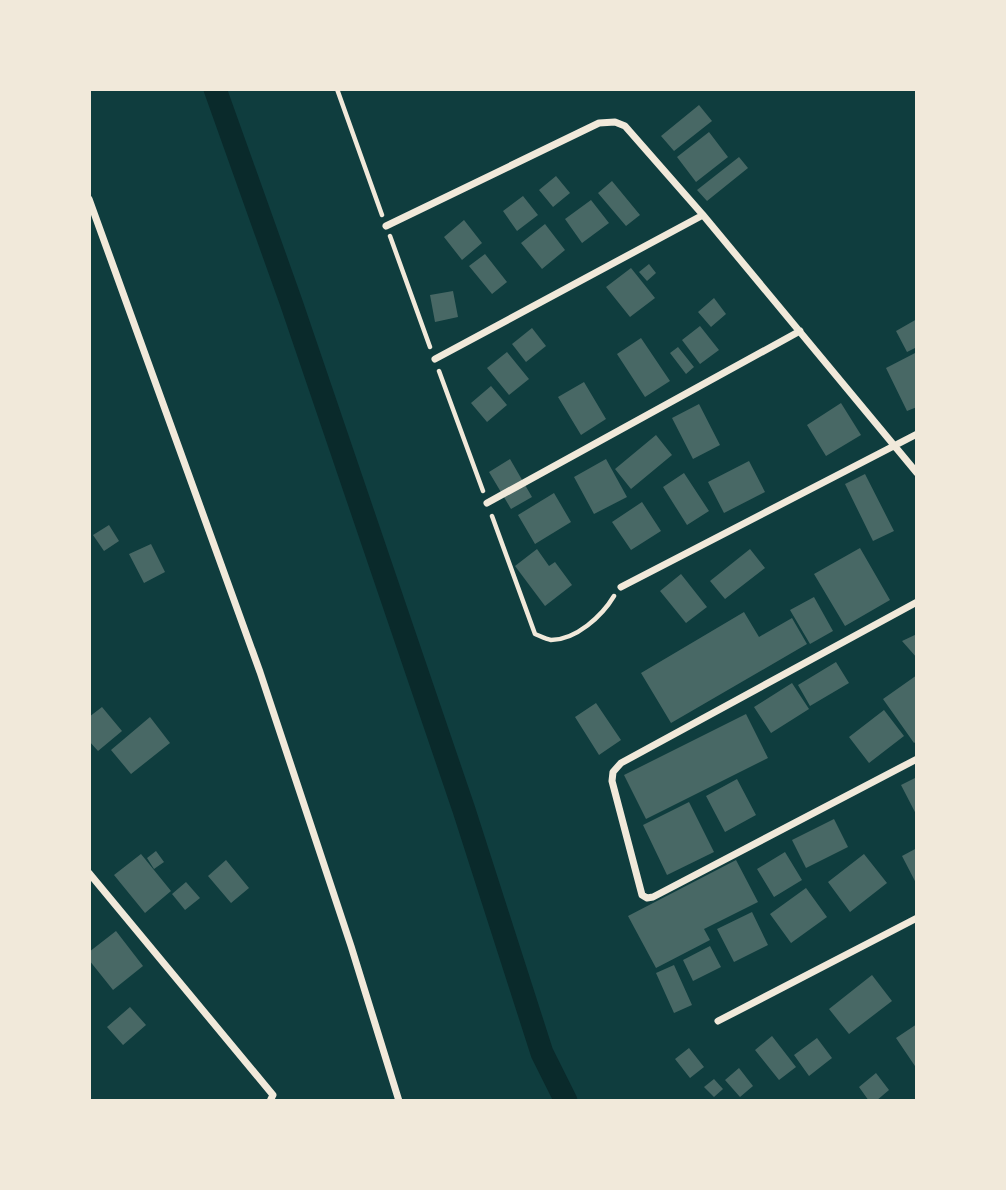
<svg xmlns="http://www.w3.org/2000/svg" width="1006" height="1190" viewBox="0 0 1006 1190" font-family="Ubuntu,sans-serif">
	<rect width="100%" height="100%" fill="#0f3d3e"/>
	<g fill="none" stroke-linecap="round" stroke-linejoin="round">
		<path stroke="#0a2a2b" stroke-width="23" d="M215,89L291,302L464,810L542,1053L566,1101"/>
	</g>
	<path fill="#486865" d="M699,105L712,121L674,151L661,136Z
		M709,132L728,157L696,182L677,157Z
		M739,157L748,168L707,201L697,190Z
		M556,176L570,193L553,207L539,190Z
		M612,181L640,215L626,226L598,193Z
		M523,196L538,215L517,231L503,211Z
		M591,200L609,223L582,243L565,219Z
		M464,220L482,243L462,260L444,237Z
		M545,224L565,250L542,269L521,243Z
		M485,254L507,282L492,294L469,266Z
		M649,264L656,273L647,281L639,272Z
		M631,268L655,298L630,317L606,287Z
		M453,291L458,317L435,322L430,295Z
		M714,298L726,314L711,327L698,312Z
		M917,319V347L907,352L896,331Z
		M700,326L719,350L700,364L682,340Z
		M532,328L546,346L526,362L512,344Z
		M641,338L670,381L645,397L617,354Z
		M678,347L694,367L686,374L670,353Z
		M507,352L529,379L509,395L487,368Z
		M917,352V407L907,411L886,368Z
		M584,382L606,419L581,435L558,397Z
		M491,386L507,405L487,422L471,403Z
		M841,403L861,435L826,456L807,425Z
		M699,404L720,445L693,459L672,418Z
		M656,435L672,455L631,489L615,469Z
		M510,459L532,497L511,509L489,472Z
		M606,459L627,497L594,514L574,477Z
		M749,461L765,492L724,513L708,482Z
		M684,473L709,511L687,525L663,487Z
		M865,474L894,531L873,541L845,484Z
		M554,493L571,522L535,544L518,515Z
		M642,502L661,531L631,550L612,522Z
		M109,525L119,541L104,551L93,535Z
		M151,544L165,572L144,583L129,554Z
		M860,548L890,600L845,626L814,574Z
		M537,549L549,566L555,562L572,585L545,606L515,566Z
		M750,549L765,568L725,599L710,581Z
		M681,574L707,607L686,623L660,591Z
		M814,597L833,631L810,644L790,610Z
		M744,612L759,637L792,618L807,644L671,723L641,673Z
		M917,634V658L902,641Z
		M836,662L849,683L810,706L798,685Z
		M917,675V741L914,743L883,699Z
		M792,683L809,709L771,733L754,707Z
		M596,703L621,740L599,755L575,717Z
		M102,707L122,731L98,751L89,741V717Z
		M884,710L904,736L869,763L849,737Z
		M746,714L768,758L646,819L624,775Z
		M150,717L170,743L131,774L111,750Z
		M917,777V816L901,785Z
		M737,779L756,815L725,832L706,796Z
		M689,802L714,852L667,875L643,825Z
		M834,819L848,847L806,868L792,840Z
		M917,848V885L902,856Z
		M156,851L164,862L154,869L147,858Z
		M785,852L802,880L774,897L757,869Z
		M141,854L171,891L145,913L114,875Z
		M864,854L887,883L850,912L828,882Z
		M226,860L249,888L231,903L208,876Z
		M736,860L758,902L704,929L710,940L656,968L628,916Z
		M186,882L200,898L185,910L172,894Z
		M806,888L827,917L791,943L770,914Z
		M752,912L768,945L734,962L717,929Z
		M116,931L143,966L113,990L89,960V952Z
		M710,946L721,967L693,981L683,960Z
		M674,965L692,1005L674,1013L656,973Z
		M872,975L892,1001L849,1034L829,1009Z
		M130,1007L146,1025L123,1045L107,1027Z
		M917,1024V1069L896,1038Z
		M772,1036L796,1067L779,1080L755,1050Z
		M817,1038L832,1058L809,1076L794,1055Z
		M689,1048L704,1067L690,1078L675,1059Z
		M739,1068L753,1086L740,1097L725,1080Z
		M876,1073L889,1090L876,1101H869L859,1087Z
		M714,1079L723,1089L714,1097L704,1087Z"/>
	<g fill="none" stroke-linecap="round" stroke-linejoin="round">
		<path stroke="#f1e9da" stroke-width="4.5" d="M337,89L382,215
			M390,236L430,347
			M439,371L483,491
			M492,516L535,634C540,636 546,639 551,640C576,640 602,616 614,596"/>
		<path stroke="#f1e9da" stroke-width="7" d="M89,199L260,672L351,946L399,1101
			M386,226L599,123L615,122L625,126L703,215L917,473
			M435,359L703,215
			M487,503L800,331
			M621,587L917,434
			M917,602L621,763L613,772L612,781L642,895L647,898L653,897L917,759
			M89,873L273,1095L270,1101
			M718,1021L917,918"/>
	</g>
	<rect width="1006" height="1190" fill="none" stroke="#f1e9da" stroke-width="182"/>
</svg>
